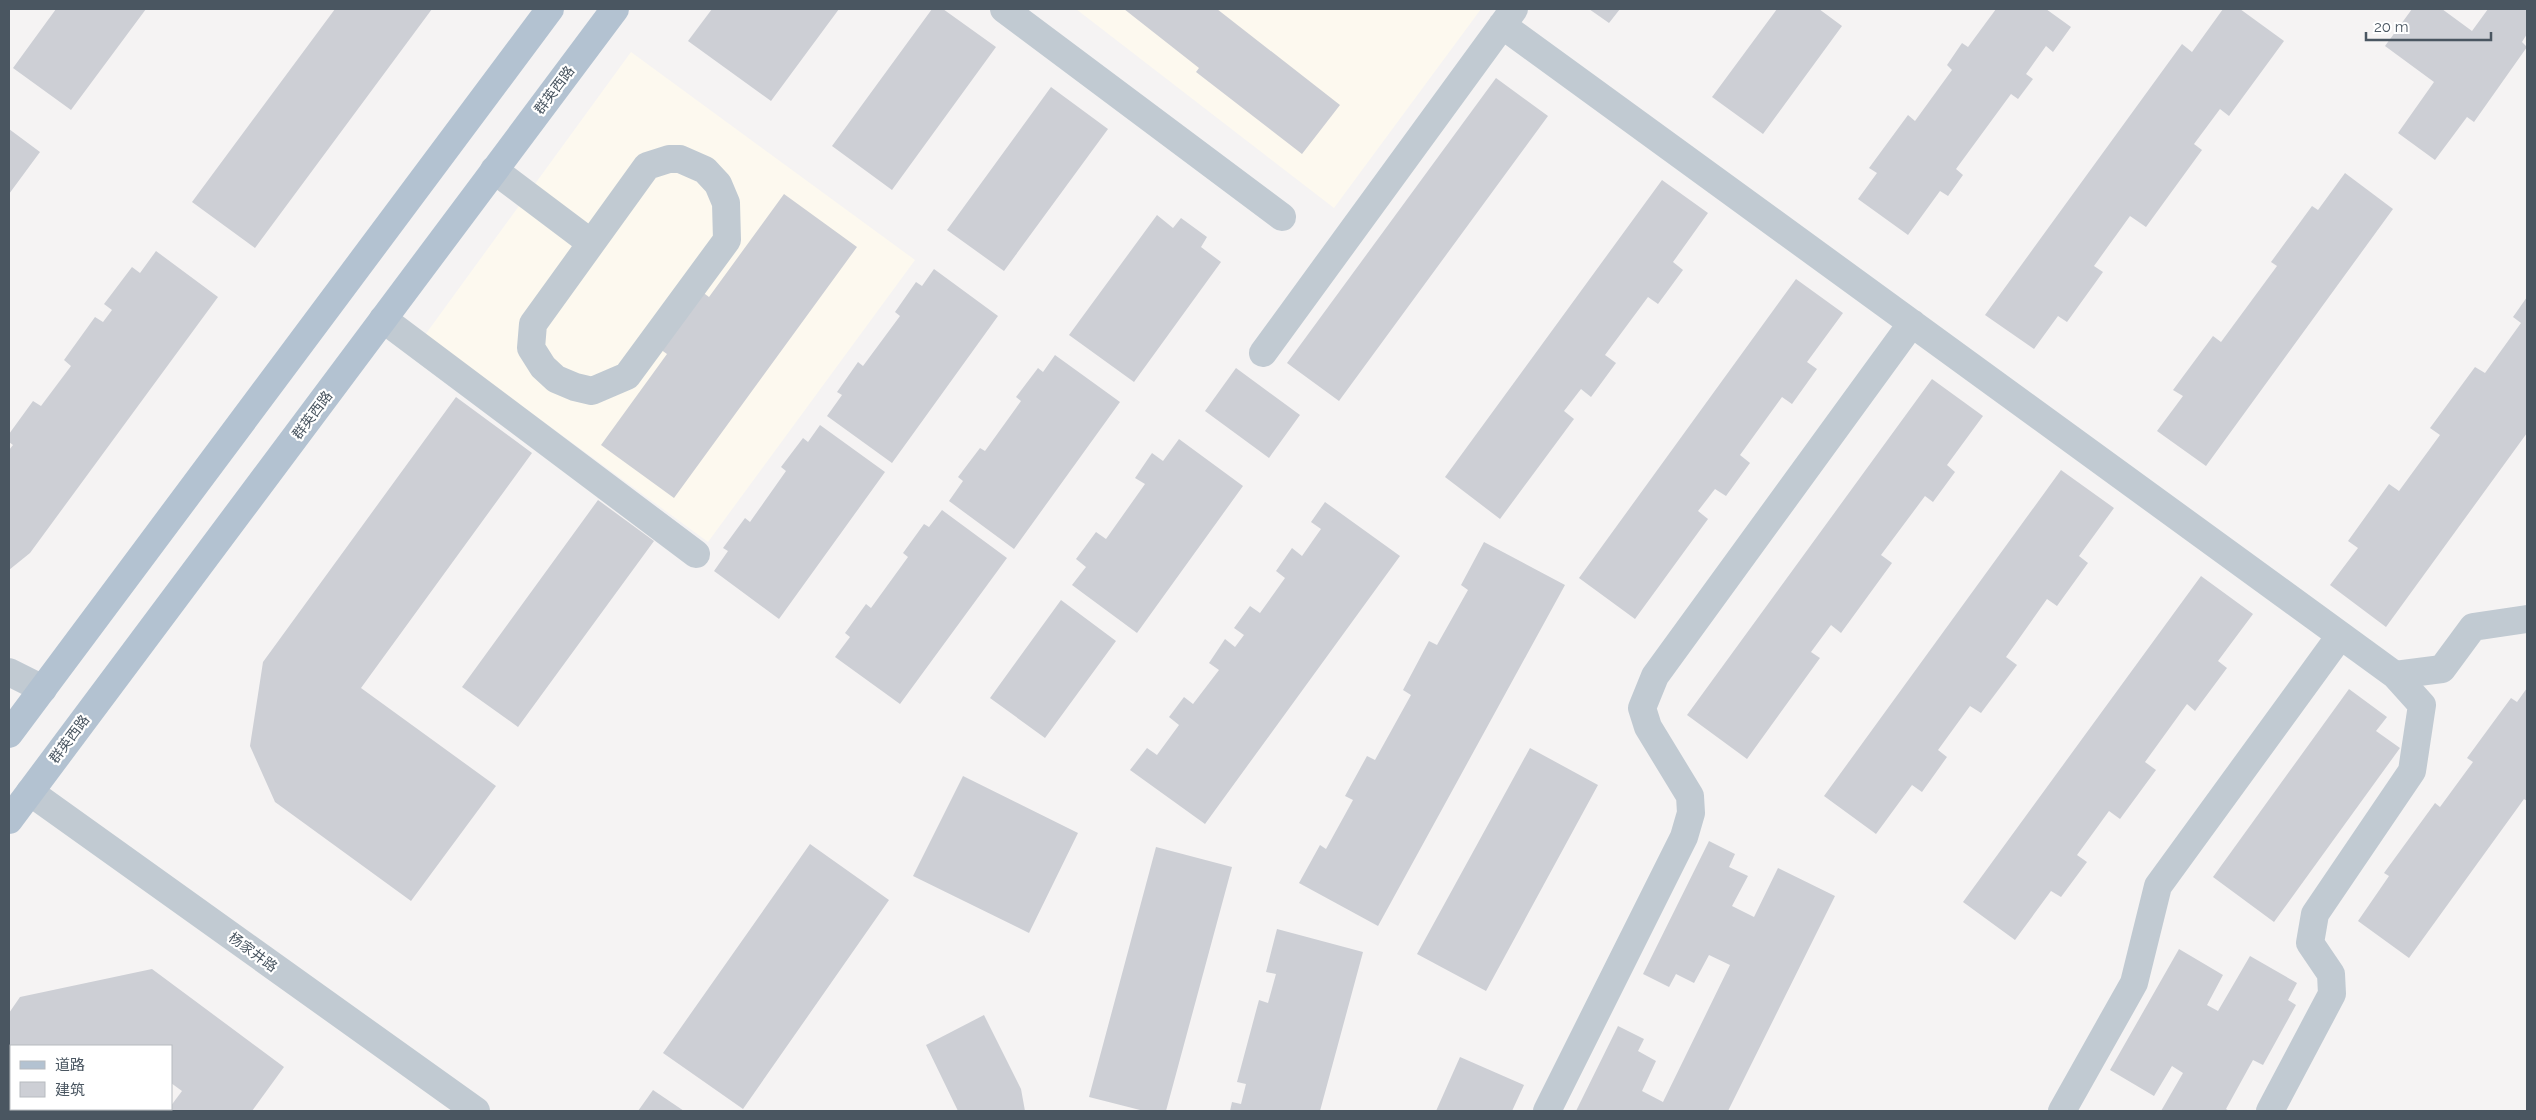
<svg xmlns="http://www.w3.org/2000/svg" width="2536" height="1120" viewBox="0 0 2536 1120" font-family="Raleway,'Noto Sans SC',sans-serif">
	<rect width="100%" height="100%" fill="#f5f3f3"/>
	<path fill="#fdf9ef" d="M1076,9H1481L1334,208Z
		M631,52L915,260L708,542L425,335Z"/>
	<path fill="#cdcfd5" d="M56,9H146L71,110L13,68Z
		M335,9H432L255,248L192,202Z
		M712,9H839L771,101L688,41Z
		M932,9H943L996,47L892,190L832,146Z
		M1124,9H1217L1340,105L1302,154L1196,72L1199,68Z
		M1589,9H1620L1609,23Z
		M1777,9H1819L1842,26L1763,134L1712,97Z
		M1996,9H2046L2071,27L2053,52L2046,46L2026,74L2033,79L2018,99L2011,94L1956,169L1963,175L1948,196L1940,191L1908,235L1858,199L1877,173L1869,168L1908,115L1915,121L1952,70L1947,65L1962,43L1968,47Z
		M2223,9H2240L2284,41L2229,116L2220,109L2194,144L2202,150L2146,227L2130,216L2094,266L2103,272L2067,322L2058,316L2034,349L1985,315L2182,44L2192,52Z
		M2412,9H2442L2472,31L2488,9H2527V34L2522,42L2527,47L2474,122L2467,117L2435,160L2398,133L2434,82L2385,46Z
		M1496,78L1548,116L1339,401L1287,363Z
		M1051,87L1108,129L1004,271L947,230Z
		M9,129L40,152L9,194Z
		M2345,173L2393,209L2206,466L2157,431L2183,396L2173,390L2213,336L2221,342L2277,266L2271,262L2312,206L2318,210Z
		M1662,180L1708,213L1673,262L1683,270L1658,304L1648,297L1605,355L1616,363L1591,397L1581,389L1564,411L1574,419L1500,519L1445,477Z
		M784,194L857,247L674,498L601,445L667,354L643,337L685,279L709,297Z
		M1157,215L1173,228L1181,218L1207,237L1201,247L1221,262L1134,382L1069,335Z
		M156,251L218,297L30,553L9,570V450L13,445L9,442V434L33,401L41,406L71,366L64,360L95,317L103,322L112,310L104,304L132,267L140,273Z
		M934,269L998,316L892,463L827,416L842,395L837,392L858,362L863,366L900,316L895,312L916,282L922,286Z
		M1796,279L1843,313L1807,362L1817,369L1792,404L1782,397L1740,455L1750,463L1726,496L1715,489L1698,511L1708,519L1635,619L1579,578Z
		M2527,297V433L2386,627L2330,585L2358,548L2348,541L2389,484L2399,491L2440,435L2430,428L2475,367L2485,373L2521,323L2513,317Z
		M1055,355L1120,402L1014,549L949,501L963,481L958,477L980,448L985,451L1021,401L1016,397L1038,368L1043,372Z
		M1236,368L1300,415L1269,458L1205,411Z
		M1932,379L1983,416L1947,465L1955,472L1933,502L1925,496L1881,555L1892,563L1841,633L1831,625L1811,652L1820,658L1747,759L1687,715Z
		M456,397L532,453L361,688L496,786L411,901L275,802L250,746L263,662Z
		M820,425L885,472L779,619L714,571L728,551L723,548L745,518L750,522L786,471L781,467L803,438L808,442Z
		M1179,439L1243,486L1137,633L1072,585L1086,567L1076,559L1096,532L1106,539L1145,484L1135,478L1152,453L1163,461Z
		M2061,470L2114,508L2079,556L2088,563L2057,606L2047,599L2006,657L2017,665L1981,713L1970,706L1938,750L1947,757L1922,792L1912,785L1876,834L1824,796Z
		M598,500L654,541L518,727L462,687Z
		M1325,502L1400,556L1205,824L1130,770L1147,748L1157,755L1179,725L1169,717L1184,697L1193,704L1219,670L1209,663L1225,639L1235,647L1244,635L1234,628L1250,606L1260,613L1285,578L1276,571L1292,548L1302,556L1321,529L1311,522Z
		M942,510L1007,558L900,704L835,657L850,637L845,633L866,604L871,608L908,557L903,553L924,524L929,527Z
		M1484,542L1565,585L1378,926L1299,883L1320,845L1326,849L1353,800L1345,796L1367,756L1375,760L1411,695L1403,690L1429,641L1437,645L1468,590L1461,585Z
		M2201,576L2253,614L2218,661L2227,668L2195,711L2187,704L2145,762L2156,770L2120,819L2109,811L2077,855L2087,862L2061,897L2051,891L2015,940L1963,902Z
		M1061,600L1116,641L1045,738L990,698Z
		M2527,688V801L2524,799L2409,958L2358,921L2389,876L2384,873L2435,803L2440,807L2473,762L2467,758L2511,698L2517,702Z
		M2349,689L2387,717L2376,731L2400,748L2274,922L2213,877Z
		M1530,748L1598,785L1486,991L1417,954Z
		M963,776L1078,833L1029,933L913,876Z
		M1709,841L1735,854L1729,867L1748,876L1732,906L1754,917L1778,868L1835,896L1728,1111H1576L1618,1026L1644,1039L1638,1051L1656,1061L1642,1091L1663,1102L1730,965L1709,955L1694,983L1676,974L1669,987L1643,974Z
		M810,844L889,900L743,1109L663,1053Z
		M1156,847L1232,867L1166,1111H1144L1089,1097Z
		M1277,929L1363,952L1320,1111H1230L1232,1102L1241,1104L1246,1084L1237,1082L1259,1000L1268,1003L1276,974L1266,972Z
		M2179,949L2223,975L2207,1005L2218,1011L2250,956L2297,983L2288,1000L2296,1005L2263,1065L2253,1060L2226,1109L2229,1111H2161L2183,1073L2172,1066L2154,1096L2110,1070Z
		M152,969L284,1067L252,1111H167L182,1091L171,1083V1046H11V1109H46L44,1111H9V1013L20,997Z
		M984,1015L1021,1089L1025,1111H958L926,1045Z
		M1460,1057L1524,1085L1512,1111H1436Z
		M653,1090L684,1111H638Z"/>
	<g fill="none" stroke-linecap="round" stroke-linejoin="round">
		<path stroke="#c1cad2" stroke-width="28" d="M1004,9L1282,217
			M1502,25L2395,675L2442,669L2473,627L2527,619
			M669,159H680L705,170L718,184L726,203L727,240L627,376L592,391L575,387L556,379L543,367L531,348L533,324L647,166Z
			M494,170L591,243
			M383,319L696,554
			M1263,353L1514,9
			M9,672L43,689
			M30,792L476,1111
			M1547,1111L1684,837L1691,813L1690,796L1648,727L1642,708L1655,676L1912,323
			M2062,1111L2134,983L2158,886L2340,636
			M2270,1111L2332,994L2331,974L2310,943L2315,914L2412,771L2422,705L2395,675"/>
		<path stroke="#b3c2d1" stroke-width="28" d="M9,734L550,9
			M9,820L615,9"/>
	</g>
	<g text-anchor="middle" stroke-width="4.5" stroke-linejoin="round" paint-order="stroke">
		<g font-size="14" fill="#4a5661" stroke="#fff">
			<text transform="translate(554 90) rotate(-53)" y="5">群英西路</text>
			<text transform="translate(312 415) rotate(-53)" y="5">群英西路</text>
			<text transform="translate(69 739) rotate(-53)" y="5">群英西路</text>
			<text transform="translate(253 952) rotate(36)" y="5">杨家井路</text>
		</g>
	</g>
	<rect width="2536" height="1120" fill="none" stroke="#4a5661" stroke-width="20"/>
	<rect x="10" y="1045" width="162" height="65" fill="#ffffff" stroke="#b7bbc0"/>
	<rect x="20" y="1061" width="25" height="8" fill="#b3c2d1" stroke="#b7bbc0"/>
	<text x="55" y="1070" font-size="15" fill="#4a5661">道路</text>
	<rect x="20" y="1082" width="25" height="15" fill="#cdcfd5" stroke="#b7bbc0"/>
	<text x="55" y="1095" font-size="15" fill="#4a5661">建筑</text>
	<path d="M2366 32v8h125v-8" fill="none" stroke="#4a5661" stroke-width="2.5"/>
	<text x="2374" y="32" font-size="15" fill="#4a5661" stroke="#ffffff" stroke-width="4" paint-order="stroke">20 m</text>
</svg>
